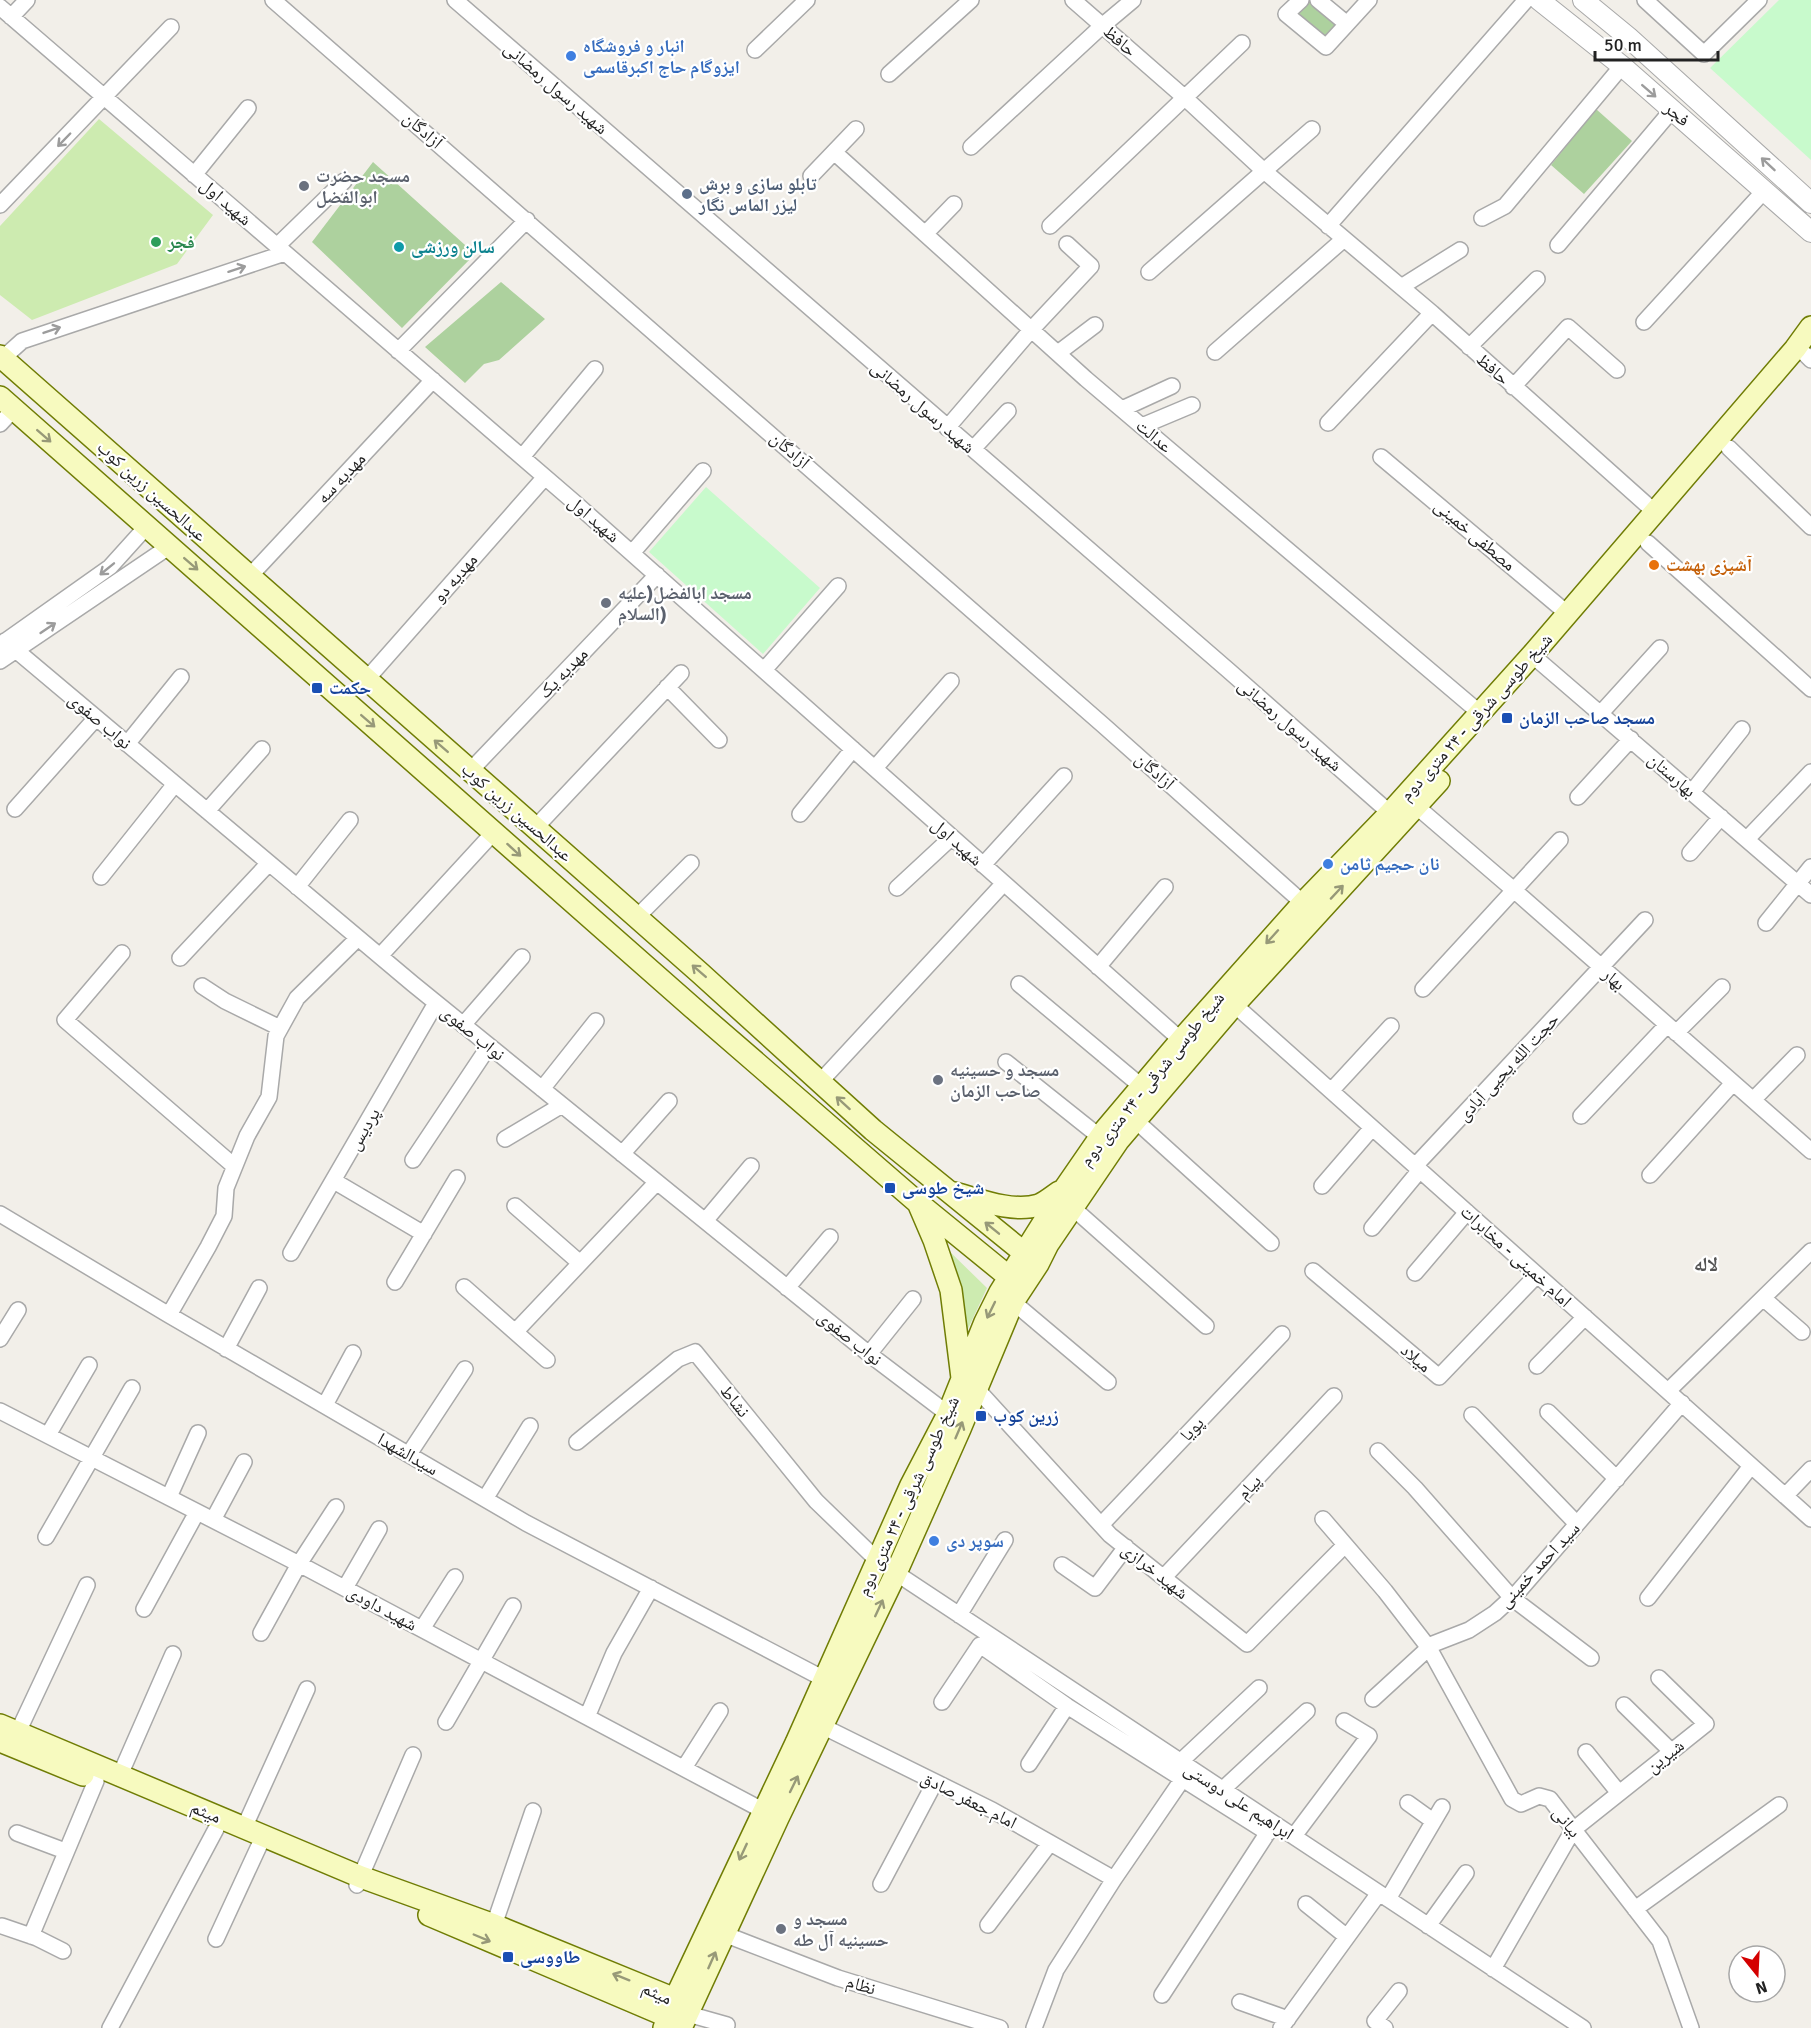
<svg xmlns="http://www.w3.org/2000/svg" width="1811" height="2028" viewBox="0 0 1811 2028" font-family="Signika,'Noto Naskh Arabic',sans-serif">
	<rect width="100%" height="100%" fill="#f2efe9"/>
	<path fill="#cdebb0" d="M99,119L213,215L177,264L32,320L0,295V226Z
		M945,1247L987,1288L966,1333Z"/>
	<path fill="#add19e" d="M1309,0L1341,24L1324,40L1294,15Z
		M1596,109L1632,141L1584,194L1551,165Z
		M373,162L475,254L402,328L312,242Z
		M501,282L545,319L499,360L484,364L465,383L425,347Z"/>
	<path fill="#c8facc" d="M1779,0H1811V160L1710,68Z
		M706,487L820,588L763,654L649,552Z"/>
	<g fill="none" stroke-linecap="round" stroke-linejoin="round">
		<g stroke="#a9a9a9" stroke-width="18">
			<path id="minor" d="M273,0L1103,725L1303,903
				M455,0L1228,670L1390,813
				M1073,0L1184,97L1264,171L1432,313L1656,513
				M1301,0L1286,14L1326,47L1369,0
				M1318,0L1347,24
				M1645,0L1704,54L1759,0
				M0,7L574,502L1181,1040
				M11,17L27,0
				M755,50L807,0
				M889,74L971,0
				M971,147L1102,26L1133,0
				M834,152L1086,379L1480,713
				M194,175L248,108
				M811,176L856,129
				M0,205L171,27
				M1482,218L1505,206L1622,66
				M1050,226L1242,43
				M1328,226L1526,0
				M925,234L954,204
				M1558,245L1672,110
				M277,246L344,181
				M1149,272L1312,129
				M1401,287L1460,250
				M1644,322L1764,191
				M1469,347L1537,279
				M398,351L527,220
				M1215,352L1344,239
				M1058,353L1095,325
				M1806,355L1811,360
				M2,359L22,341L285,253
				M1513,387L1568,327L1617,370
				M1122,409L1172,386
				M1328,423L1432,313
				M0,424L14,409
				M1142,426L1192,405
				M947,428L1031,330L1091,266L1067,244
				M1729,448L1811,527
				M973,449L1008,411
				M522,457L595,369
				M1381,457L1568,614
				M1648,543L1811,689
				M632,553L703,471
				M249,577L433,380
				M5,641L413,984L869,1354L948,1414
				M0,645L110,567L147,526
				M1532,655L1811,895
				M0,661L170,546
				M764,670L838,586
				M366,680L545,477
				M667,687L719,740
				M1601,713L1660,648
				M127,744L181,677
				M875,768L951,681
				M470,771L657,575
				M1692,792L1742,729
				M1578,797L1631,739
				M1416,806L1515,891L1811,1151
				M15,809L96,718
				M207,811L262,749
				M800,814L853,749
				M535,828L681,673
				M1747,839L1811,772
				M1690,853L1721,817
				M983,865L1064,776
				M101,877L175,784
				M297,887L350,820
				M897,888L952,837
				M637,917L691,863
				M1766,923L1811,867
				M122,953L65,1020L234,1166
				M380,956L494,832
				M180,958L269,863
				M1098,967L1165,887
				M1019,984L1141,1086
				M202,986L225,1001L280,1028
				M1423,989L1560,840
				M1228,999L1811,1519
				M463,1025L522,957
				M1676,1033L1722,987
				M1006,1062L1100,1137
				M820,1082L1004,883
				M542,1089L596,1021
				M1331,1091L1391,1026
				M1753,1100L1797,1055
				M1581,1116L1667,1025
				M1135,1120L1271,1243
				M505,1139L562,1105
				M622,1154L669,1101
				M413,1160L489,1046
				M1415,1166L1645,920
				M1650,1175L1733,1083
				M334,1181L424,1234
				M1322,1186L1372,1128
				M515,1206L580,1263
				M1073,1208L1206,1326
				M0,1214L169,1315L526,1523L824,1679
				M705,1221L751,1166
				M1372,1228L1420,1170
				M291,1253L436,1003
				M1313,1271L1439,1377L1537,1275
				M1415,1273L1467,1212
				M395,1282L457,1178
				M464,1287L547,1360
				M787,1288L830,1237
				M1763,1298L1802,1332
				M1013,1302L1108,1382
				M169,1315L208,1247L224,1216L226,1188L247,1136L269,1097L276,1036L297,998L358,938
				M516,1331L657,1182
				M0,1339L18,1310
				M226,1349L259,1288
				M869,1354L913,1299
				M1537,1366L1585,1317
				M976,1388L1110,1535L1247,1644L1345,1545
				M1668,1391L1811,1251
				M325,1405L353,1353
				M0,1411L299,1564L762,1810
				M1548,1412L1617,1479
				M1472,1415L1577,1524
				M48,1435L89,1365
				M577,1442L678,1359L695,1352L816,1501L877,1560
				M1378,1451L1415,1488L1512,1598L1591,1658
				M409,1454L465,1369
				M1785,1496L1811,1469
				M169,1497L198,1433
				M485,1499L530,1426
				M1323,1519L1385,1591L1429,1648L1512,1799L1521,1804L1539,1796L1550,1799L1660,1941L1691,2028
				M213,1520L244,1462
				M1101,1525L1282,1334
				M46,1537L132,1388
				M1062,1565L1095,1588L1126,1547
				M896,1573L1583,2028
				M1164,1577L1334,1396
				M345,1588L379,1529
				M1648,1598L1751,1466
				M144,1609L197,1512
				M959,1615L1005,1540
				M422,1629L455,1577
				M261,1633L299,1564L336,1507
				M1373,1699L1433,1644L1469,1630L1495,1613L1518,1592L1682,1403
				M942,1702L980,1645L1067,1706L1268,1833
				M1624,1705L1671,1751
				M587,1717L614,1653L651,1588
				M446,1722L513,1606
				M822,1726L992,1810L1114,1879
				M18,1732L87,1585
				M1586,1752L1619,1793
				M1180,1762L1259,1688
				M1029,1764L1067,1706
				M684,1768L720,1711
				M120,1775L173,1654
				M1222,1790L1307,1711
				M1408,1803L1433,1821
				M244,1828L307,1689
				M17,1833L65,1851
				M1294,1836L1369,1736L1344,1721
				M881,1884L935,1782
				M357,1885L413,1755
				M1388,1899L1442,1807
				M1306,1904L1347,1937
				M1635,1909L1779,1805
				M494,1925L533,1811
				M988,1925L1050,1843
				M2,1926L37,1938L63,1951
				M1428,1926L1466,1873
				M724,1934L838,1978L1000,2028
				M31,1936L96,1781
				M216,1939L259,1846
				M1493,1969L1573,1830L1706,1724L1659,1678
				M1162,1995L1272,1826
				M1240,2002L1288,2019
				M688,2014L727,2025
				M110,2028L216,1829
				M1034,2028L1056,1970L1114,1879L1188,1771
				M1281,2028L1379,1893
				M1385,2028L1375,2021L1399,1991"/>
		</g>
		<g stroke="#a9a9a9" stroke-width="22">
			<path id="tertiary" d="M1539,0L1622,66L1811,232
				M1583,0L1628,37L1811,203"/>
		</g>
		<g stroke="#707d05" stroke-width="24">
			<path id="secondary" d="M0,356L700,973L873,1130L1033,1260
				M0,397L693,1008L917,1202L1009,1277L1021,1283
				M955,1193C980,1200 1013,1213 1039,1205C1046,1202 1053,1196 1059,1192
				M919,1205L934,1240L951,1290L962,1378
				M0,1725L361,1877L494,1925L675,1999L683,2008
				M0,1741L83,1775
				M429,1915L669,2017L682,2015
				M664,2028L675,1999L796,1743L911,1485L948,1414L985,1322L1000,1292L1065,1188L1105,1130L1181,1040L1303,903L1390,813L1532,655L1795,349L1811,327
				M681,2028L778,1818L896,1573L960,1429L1013,1302L1038,1264L1048,1244L1118,1141L1234,1005L1439,781"/>
		</g>
		<use href="#minor" stroke="#fff" stroke-width="15"/>
		<use href="#tertiary" stroke="#fff" stroke-width="20"/>
		<use href="#secondary" stroke="#f7fabf" stroke-width="21"/>
	</g>
	<defs><path id="oneway-shaft" d="M-6 0H5M1.5-3L5.5 0L1.5 3" fill="none" stroke-width="1.6" stroke-linecap="round" stroke-linejoin="round" transform="scale(1.5)"/></defs>
	<g stroke="#9c9c9c">
		<use href="#oneway-shaft" transform="translate(1649 91) rotate(41)"/>
		<use href="#oneway-shaft" transform="translate(64 140) rotate(134)"/>
		<use href="#oneway-shaft" transform="translate(1768 164) rotate(-137)"/>
		<use href="#oneway-shaft" transform="translate(237 269) rotate(-18)"/>
		<use href="#oneway-shaft" transform="translate(52 330) rotate(-19)"/>
		<use href="#oneway-shaft" transform="translate(107 569) rotate(141)"/>
		<use href="#oneway-shaft" transform="translate(48 628) rotate(-34)"/>
	</g>
	<g stroke="#979978">
		<use href="#oneway-shaft" transform="translate(44 436) rotate(41)"/>
		<use href="#oneway-shaft" transform="translate(191 564) rotate(41)"/>
		<use href="#oneway-shaft" transform="translate(368 721) rotate(41)"/>
		<use href="#oneway-shaft" transform="translate(441 746) rotate(-139)"/>
		<use href="#oneway-shaft" transform="translate(514 850) rotate(42)"/>
		<use href="#oneway-shaft" transform="translate(1337 892) rotate(-47)"/>
		<use href="#oneway-shaft" transform="translate(1272 937) rotate(132)"/>
		<use href="#oneway-shaft" transform="translate(699 971) rotate(-139)"/>
		<use href="#oneway-shaft" transform="translate(843 1103) rotate(-138)"/>
		<use href="#oneway-shaft" transform="translate(992 1228) rotate(-141)"/>
		<use href="#oneway-shaft" transform="translate(991 1310) rotate(116)"/>
		<use href="#oneway-shaft" transform="translate(959 1430) rotate(-67)"/>
		<use href="#oneway-shaft" transform="translate(879 1608) rotate(-65)"/>
		<use href="#oneway-shaft" transform="translate(794 1784) rotate(-64)"/>
		<use href="#oneway-shaft" transform="translate(743 1852) rotate(115)"/>
		<use href="#oneway-shaft" transform="translate(482 1938) rotate(23)"/>
		<use href="#oneway-shaft" transform="translate(712 1960) rotate(-66)"/>
		<use href="#oneway-shaft" transform="translate(621 1977) rotate(-158)"/>
	</g>
	<g fill="#3f7fe0" stroke="#fff" stroke-width="2">
		<circle cx="571" cy="56" r="6"/>
		<circle cx="1328" cy="864" r="6"/>
		<circle cx="934" cy="1541" r="6"/>
	</g>
	<g fill="#6b7280" stroke="#fff" stroke-width="2">
		<circle cx="304" cy="186" r="6"/>
		<circle cx="606" cy="603" r="6"/>
		<circle cx="938" cy="1080" r="6"/>
		<circle cx="781" cy="1929" r="6"/>
	</g>
	<circle fill="#5c6f8a" stroke="#fff" stroke-width="2" cx="687" cy="194" r="6"/>
	<circle fill="#2e9e5b" stroke="#fff" stroke-width="2" cx="156" cy="242" r="6"/>
	<circle fill="#0f9aa8" stroke="#fff" stroke-width="2" cx="399" cy="247" r="6"/>
	<circle fill="#e8710a" stroke="#fff" stroke-width="2" cx="1654" cy="565" r="6"/>
	<g fill="#1a4fb4" stroke="#fff" stroke-width="2">
		<rect x="311" y="682" width="12" height="12" rx="3"/>
		<rect x="1501" y="712" width="12" height="12" rx="3"/>
		<rect x="884" y="1182" width="12" height="12" rx="3"/>
		<rect x="975" y="1410" width="12" height="12" rx="3"/>
		<rect x="502" y="1951" width="12" height="12" rx="3"/>
	</g>
	<g text-anchor="middle" stroke-width="4.5" stroke-linejoin="round" paint-order="stroke">
		<g font-size="18" fill="#222" stroke="#fff">
			<text transform="translate(1120 41) rotate(41)" y="6">حافظ</text>
			<text transform="translate(556 88) rotate(41)" y="6">شهید رسول رمضانی</text>
			<text transform="translate(1677 114) rotate(41)" y="6">فجر</text>
			<text transform="translate(423 130) rotate(41)" y="6">آزادگان</text>
			<text transform="translate(226 202) rotate(41)" y="6">شهید اول</text>
			<text transform="translate(1493 369) rotate(42)" y="6">حافظ</text>
			<text transform="translate(923 407) rotate(41)" y="6">شهید رسول رمضانی</text>
			<text transform="translate(1154 436) rotate(40)" y="6">عدالت</text>
			<text transform="translate(790 450) rotate(41)" y="6">آزادگان</text>
			<text transform="translate(341 478) rotate(-47)" y="6">مهدیه سه</text>
			<text transform="translate(152 491) rotate(42)" y="6">عبدالحسین زرین کوب</text>
			<text transform="translate(594 519) rotate(41)" y="6">شهید اول</text>
			<text transform="translate(1475 535) rotate(40)" y="6">مصطفی خمینی</text>
			<text transform="translate(455 578) rotate(-49)" y="6">مهدیه دو</text>
			<text transform="translate(563 673) rotate(-46)" y="6">مهدیه یک</text>
			<text transform="translate(1476 717) rotate(-48)" y="6">شیخ طوسی شرقی - ۲۴ متری دوم</text>
			<text transform="translate(100 721) rotate(40)" y="6">نواب صفوی</text>
			<text transform="translate(1290 725) rotate(41)" y="6">شهید رسول رمضانی</text>
			<text transform="translate(1155 771) rotate(42)" y="6">آزادگان</text>
			<text transform="translate(1672 775) rotate(41)" y="6">بهارستان</text>
			<text transform="translate(517 812) rotate(41)" y="6">عبدالحسین زرین کوب</text>
			<text transform="translate(957 842) rotate(42)" y="6">شهید اول</text>
			<text transform="translate(1614 979) rotate(41)" y="6">بهار</text>
			<text transform="translate(473 1033) rotate(39)" y="6">نواب صفوی</text>
			<text transform="translate(1508 1067) rotate(-47)" y="6">حجت الله یحیی آبادی</text>
			<text transform="translate(1152 1079) rotate(-51)" y="6">شیخ طوسی شرقی - ۲۴ متری دوم</text>
			<text transform="translate(364 1129) rotate(-60)" y="6">پردیس</text>
			<text transform="translate(1516 1256) rotate(42)" y="6">امام خمینی - مخابرات</text>
			<text transform="translate(850 1338) rotate(39)" y="6">نواب صفوی</text>
			<text transform="translate(1416 1358) rotate(40)" y="6">میلاد</text>
			<text transform="translate(735 1401) rotate(51)" y="6">نشاط</text>
			<text transform="translate(1192 1429) rotate(-47)" y="6">پویا</text>
			<text transform="translate(408 1454) rotate(30)" y="6">سیدالشهدا</text>
			<text transform="translate(1249 1487) rotate(-47)" y="6">پیام</text>
			<text transform="translate(908 1496) rotate(-65)" y="6">شیخ طوسی شرقی - ۲۴ متری دوم</text>
			<text transform="translate(1539 1565) rotate(-47)" y="6">سید احمد خمینی</text>
			<text transform="translate(1155 1571) rotate(38)" y="6">شهید خرازی</text>
			<text transform="translate(382 1608) rotate(28)" y="6">شهید داودی</text>
			<text transform="translate(1665 1756) rotate(-38)" y="6">شیرین</text>
			<text transform="translate(969 1800) rotate(27)" y="6">امام جعفر صادق</text>
			<text transform="translate(1239 1801) rotate(33)" y="6">ابراهیم علی دوستی</text>
			<text transform="translate(206 1812) rotate(23)" y="6">میثم</text>
			<text transform="translate(1567 1822) rotate(52)" y="6">بیانی</text>
			<text transform="translate(861 1985) rotate(17)" y="6">نظام</text>
			<text transform="translate(657 1993) rotate(25)" y="6">میثم</text>
		</g>
		<g font-size="18" font-weight="bold" fill="#366cbe" stroke="#fff" text-anchor="start">
			<text x="583" y="52">انبار و فروشگاه<tspan x="583" dy="21">ایزوگام حاج اکبرقاسمی</tspan></text>
			<text x="1340" y="870">نان حجیم ثامن</text>
			<text x="946" y="1547">سوپر دی</text>
		</g>
		<g font-size="18" font-weight="bold" fill="#5b616d" stroke="#fff" text-anchor="start">
			<text x="316" y="182">مسجد حضرت<tspan x="316" dy="21">ابوالفضل</tspan></text>
			<text x="618" y="599">مسجد ابالفضل(علیه<tspan x="618" dy="21">السلام)</tspan></text>
			<text x="950" y="1076">مسجد و حسینیه<tspan x="950" dy="21">صاحب الزمان</tspan></text>
			<text x="793" y="1925">مسجد و<tspan x="793" dy="21">حسینیه آل طه</tspan></text>
		</g>
		<g font-size="18" font-weight="bold" fill="#4e5e75" stroke="#fff" text-anchor="start">
			<text x="699" y="190">تابلو سازی و برش<tspan x="699" dy="21">لیزر الماس نگار</tspan></text>
		</g>
		<g font-size="18" font-weight="bold" fill="#27864d" stroke="#fff" text-anchor="start">
			<text x="168" y="248">فجر</text>
		</g>
		<g font-size="18" font-weight="bold" fill="#0d838f" stroke="#fff" text-anchor="start">
			<text x="411" y="253">سالن ورزشی</text>
		</g>
		<g font-size="18" font-weight="bold" fill="#c56008" stroke="#fff" text-anchor="start">
			<text x="1666" y="571">آشپزی بهشت</text>
		</g>
		<g font-size="18" font-weight="bold" fill="#164399" stroke="#fff" text-anchor="start">
			<text x="329" y="694">حکمت</text>
			<text x="1519" y="724">مسجد صاحب الزمان</text>
			<text x="902" y="1194">شیخ طوسی</text>
			<text x="993" y="1422">زرین کوب</text>
			<text x="520" y="1963">طاووسی</text>
		</g>
		<g font-size="20" font-weight="bold" fill="#555" stroke="#fff">
			<text x="1706" y="1271">لاله</text>
		</g>
	</g>
	<g transform="translate(1757 1974) rotate(162)"><circle r="28" fill="#ffffff" stroke="#a7a7a7" stroke-width="1.5"/>
	<path d="M0-4.5L10 22L0 15L-10 22Z" fill="#d40000"/>
	<text y="-9" font-size="16" font-weight="bold" text-anchor="middle" fill="#222222">N</text>
	</g>
	<path d="M1595 51v9h123v-9" fill="none" stroke="#222222" stroke-width="3"/>
	<text x="1604" y="51" font-size="18" fill="#222222" stroke="#ffffff" stroke-width="4.5" paint-order="stroke">50 m</text>
</svg>
